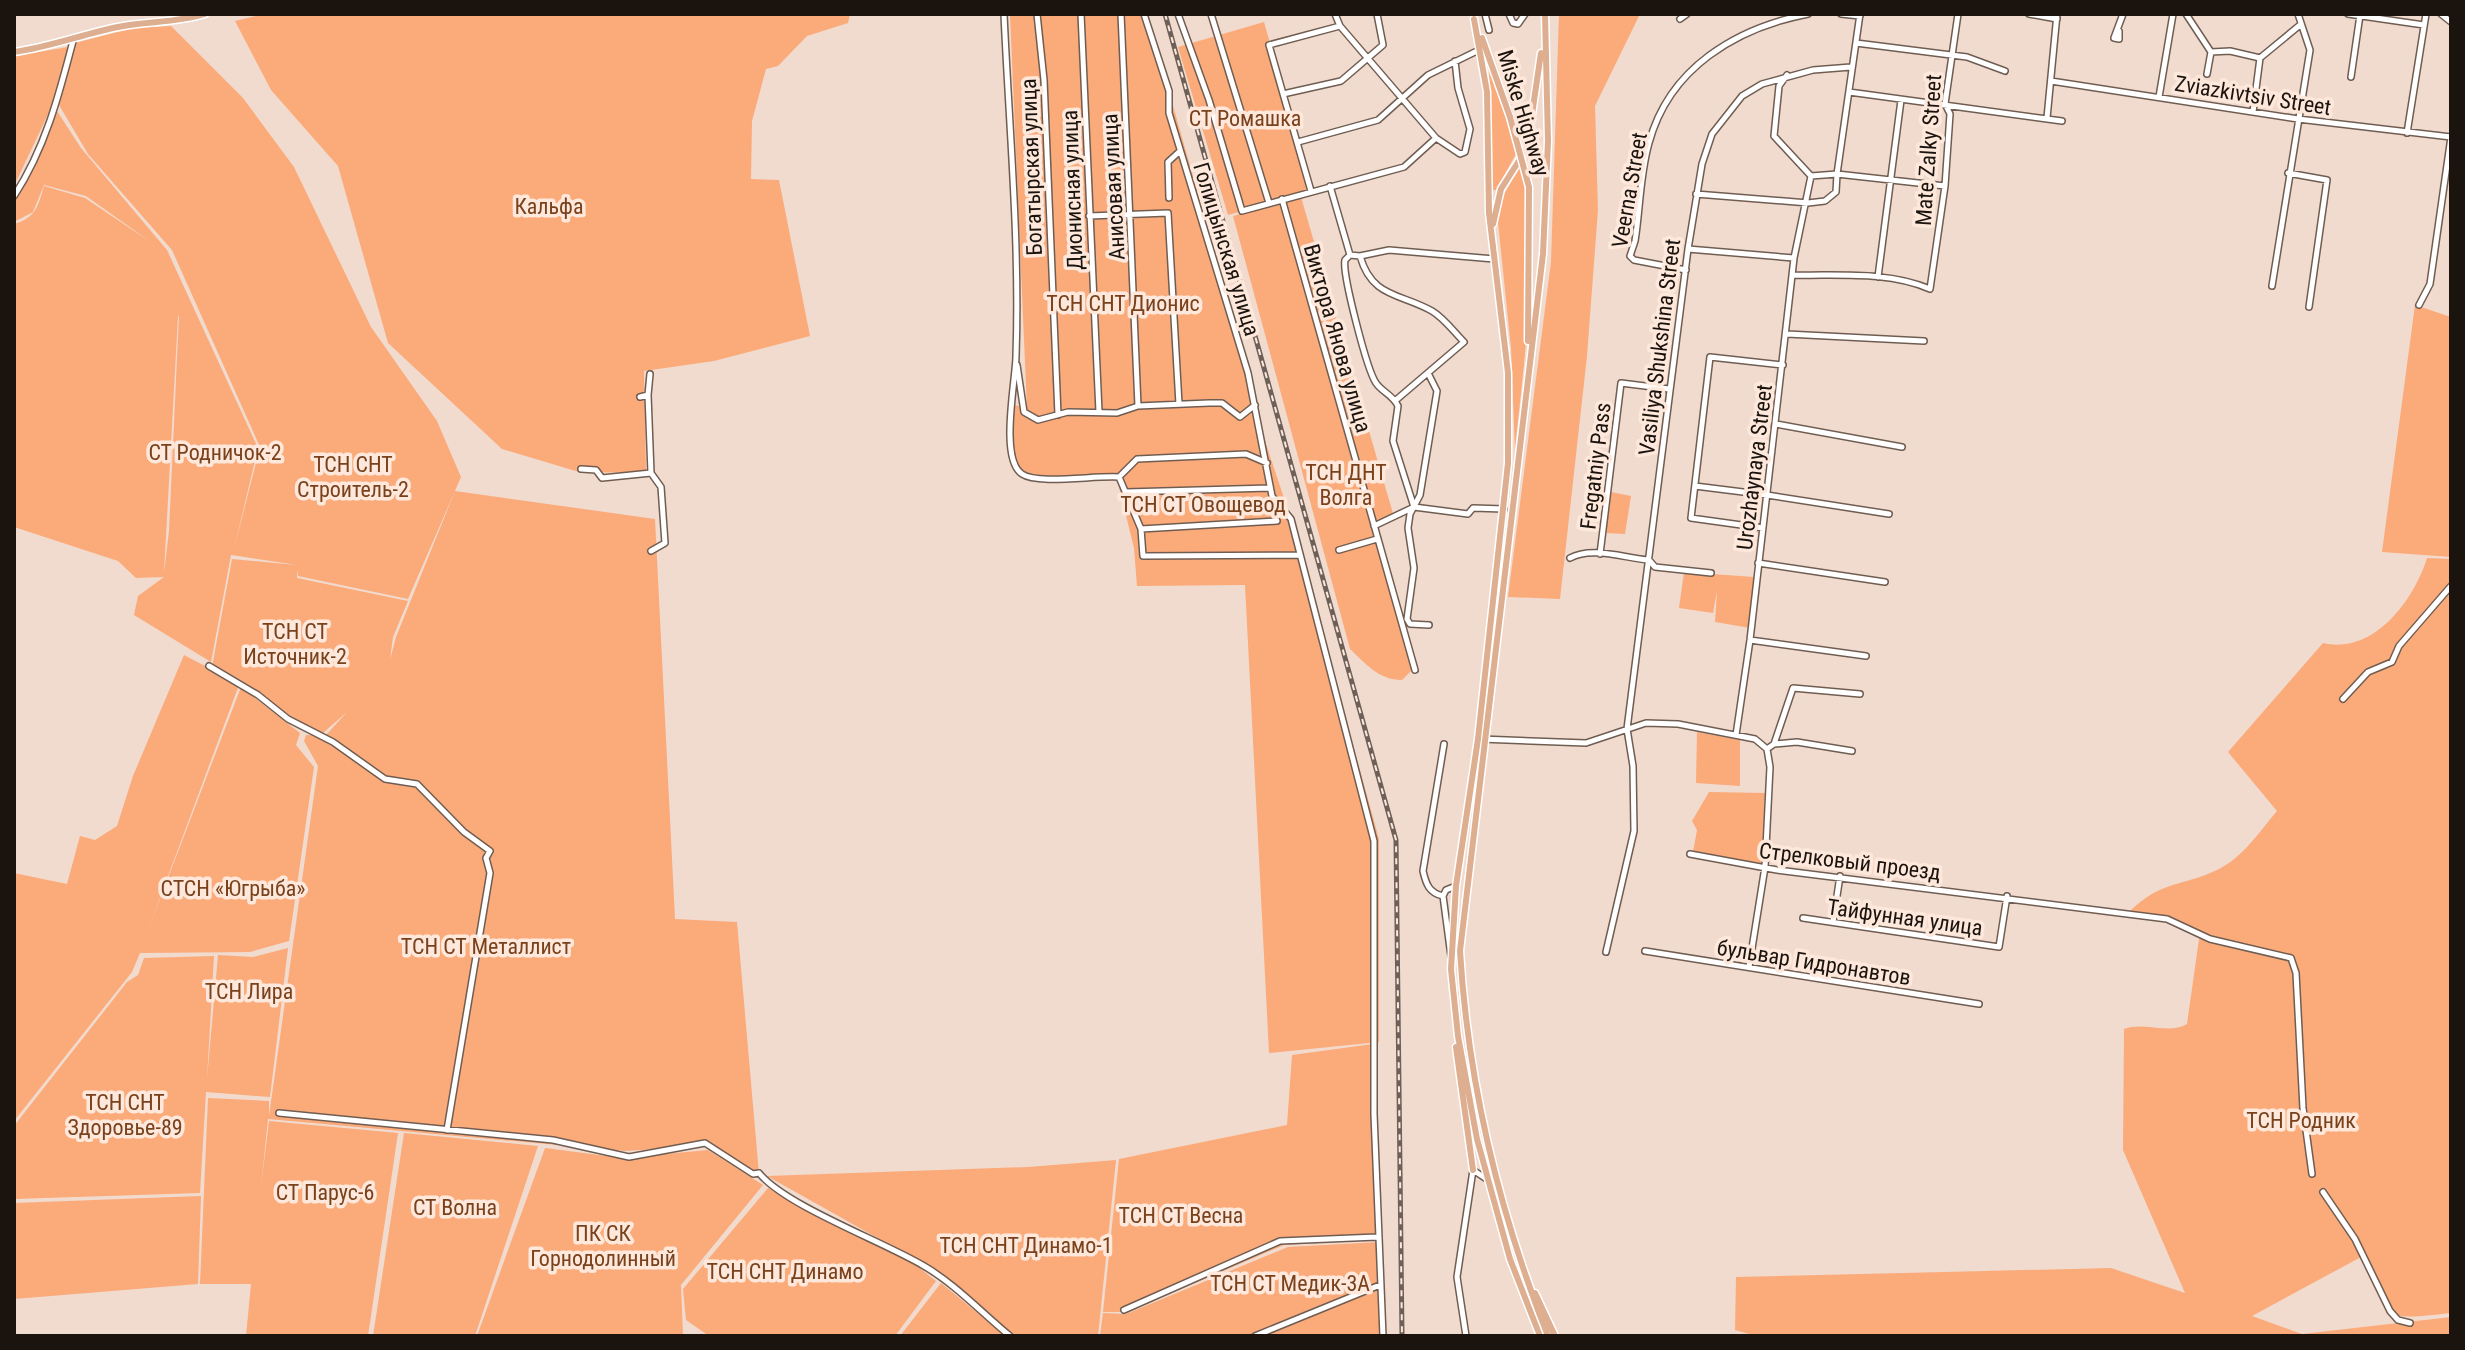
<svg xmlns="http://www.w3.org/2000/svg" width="2465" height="1350" viewBox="0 0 2465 1350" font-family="'Roboto Condensed',sans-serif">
	<rect width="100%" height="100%" fill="#f1dbce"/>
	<path fill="#fbaa7a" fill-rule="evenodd" d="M265,14H850L848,23L807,36L778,66L766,69L752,121L751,179L779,180L810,336L714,361L644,371L646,473L579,472L502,449L388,343L338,166L271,90L235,21Z
		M1010,14H1147L1210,236L1254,411L1236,414L1243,418L1255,411L1288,510L1379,839V1042L1269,1053L1245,585L1137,586L1134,548L1117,479H1029L1021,478L1010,463L1008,404L1025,407L1034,416L1027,409Z
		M1559,14H1640L1595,106L1598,210L1587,356L1560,599L1508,597L1551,262Z
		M1264,22L1312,192L1228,215L1178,47Z
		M171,26L243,98L294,167L371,327L437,421L461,477L408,599L298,576L297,570V578L408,601L393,637L390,660L396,637L455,491L655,519L675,919L737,922L759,1174L706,1146L625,1151L268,1119L261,1187L269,1121L398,1133L368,1336H246L251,1284H200L208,1098L269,1101V1116L318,766L304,741L306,735H326L347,712L323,733L315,731L239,685L148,930L241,687L300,733L296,745L314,767L289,941L250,952L140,953L132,972L14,1121V873L67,884L80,836L95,840L117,826L133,776L184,655L224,676L212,667L232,559L297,565L231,555L211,662L134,615L138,596L164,577L136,578L118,561L14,527V224C36,218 38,206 44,186L85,198L152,243L86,196L44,185L33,212L14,222V190L24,176L51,110L57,111L81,148L167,250L258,448L234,549L260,447L172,250L88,154L59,105L75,43L133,28ZM179,315L169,531L164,573L178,316Z
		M68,47L53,104L14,186V56Z
		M1489,63L1517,152L1496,190H1492Z
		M1520,167C1544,226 1521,384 1515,451L1511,348L1498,222L1503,196Z
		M1301,197L1394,517L1371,525L1412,670L1402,680C1379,680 1366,664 1350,649L1233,216Z
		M2415,305L2451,317V557L2382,552Z
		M1611,492L1631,496L1625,534L1606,533Z
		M2427,558L2451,559V1313C2378,1321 2392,1320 2361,1257L2252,1316L2302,1334L2451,1317V1336H1756L1735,1330L1736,1277L2111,1268L2185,1293L2123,1150L2124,1029C2145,1021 2168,1035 2187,1024L2200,932L2171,918L2129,912C2163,879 2180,888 2219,869C2243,857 2260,831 2277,811L2228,752L2323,643C2374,655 2414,600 2427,558Z
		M1684,572L1754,577L1750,628L1715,622L1717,591L1713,613L1679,608Z
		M1697,732L1740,740V786L1696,783Z
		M1709,792L1765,793L1761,864L1693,852L1697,830L1692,821Z
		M288,948L270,1097L206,1092L200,1193L14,1199V1126L127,982L138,975L144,958L214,956L207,1079L218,955L253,957Z
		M1373,1044L1376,1240L1284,1245L1127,1312H1103L1119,1159L1287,1125L1292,1055Z
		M404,1133L538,1146L475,1336H373Z
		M545,1148L622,1158L708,1150L763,1185L681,1285L683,1336H477Z
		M1116,1160L1098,1336H1014L931,1268L767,1176L1028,1167Z
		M768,1188L912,1262L936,1281L895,1336H709L686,1320L683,1289Z
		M201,1196L198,1284L14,1299V1203Z
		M1380,1242L1381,1284L1255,1336H1100L1103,1313L1126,1314L1288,1247Z
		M941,1283L1006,1336H900Z
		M1382,1287L1386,1336H1261Z"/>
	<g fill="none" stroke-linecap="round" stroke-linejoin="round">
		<g stroke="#705d52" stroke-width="8">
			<path id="minor" d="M1004,14C1009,127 1020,242 1016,356C1016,379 999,459 1022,474C1038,485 1096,475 1119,477
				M1037,14L1044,80L1058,415
				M1081,14L1099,412
				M1121,14L1138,406
				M1144,14L1169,91V113L1248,373L1272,496L1291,519L1374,841V1114L1383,1336
				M1178,14L1209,100L1242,211L1404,167L1436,138
				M1211,14L1269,203
				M1335,14L1340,26L1436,138L1460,154L1465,152L1470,129L1458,88L1455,61
				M1485,14L1489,30
				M1509,14L1513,23L1518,24L1525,14
				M1841,14L1860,16
				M1860,14L1837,174L1945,186
				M2029,14L2057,19
				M2186,14L2211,52L2230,51L2260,58L2300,25
				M2348,14L2424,25
				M2441,14L2451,22
				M1680,19L1687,14
				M2119,31V39L2114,38L2123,14
				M1856,43L1967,57L2005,71
				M2207,74L2211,52
				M1787,75L1779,86L1774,136L1811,176
				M2351,77L2360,15
				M2051,81L2298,119L2451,137
				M1849,92L2062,121
				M1283,94L1341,81L1383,45L1377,14
				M2159,97L2173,14
				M2253,112L2260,58
				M2047,118L2057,14
				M2407,133L2426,14
				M1298,142L1378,120L1428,75L1481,49
				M2288,173L2327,180L2309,307
				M1330,186L1350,255L1345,260C1342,274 1367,370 1376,383C1382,392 1393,395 1398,406L1393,441L1414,507
				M1311,191L1269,45L1340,26
				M1696,194L1808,203L1825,201L1836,192L1837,174L1811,176L1794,258L1750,640L1736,735
				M14,196C45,149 59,95 73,41
				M1169,198L1168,162L1180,151
				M1282,199L1415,670
				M1089,216L1168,213L1179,404
				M1688,249L1794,258
				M1350,255L1360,256C1372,298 1400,293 1432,311C1444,318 1454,332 1464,342L1396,400
				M1360,256L1389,250L1494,259
				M1686,270L1634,260L1630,256L1635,241C1640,210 1640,174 1649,143C1669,68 1736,28 1808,14
				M1793,275C1839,276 1888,271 1930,289L1945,186L1950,114L1945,104L1958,14
				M1878,277L1901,100
				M2272,286L2310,50L2298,14
				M2419,305L2430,284L2451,137
				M1787,334L1924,341
				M1017,365L1024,412L1038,420L1068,412L1117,413L1138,406L1209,403H1222L1240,417L1255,405
				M1428,373L1437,391L1420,495L1410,514L1408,528L1414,568L1407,619L1410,624L1429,625
				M648,395L651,473
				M640,397L648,395L650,374
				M1776,424L1902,447
				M581,469L596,470L602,478L651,473L661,487L665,543L651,551
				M1119,477L1141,529L1143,556L1300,555
				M1119,477L1137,459L1246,454L1267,463
				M1695,486L1767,495
				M1126,492L1270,488
				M1767,495L1889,514
				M1374,526L1414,507L1468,514L1473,508L1504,509
				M1763,528L1691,518L1710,357L1783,365
				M1141,529L1277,521
				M1339,550L1377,539
				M1600,554L1621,383L1669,389
				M1570,558C1592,546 1624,558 1649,560L1655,567L1711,573
				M1758,563L1885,582
				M1750,640L1866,656
				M209,666L258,695L288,719L333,742L385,779L417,784L464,832L490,851L486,858L490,873L447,1130
				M2343,699L2368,672L2392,662L2399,646L2451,586
				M1481,739L1586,743L1646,723L1678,724L1755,739L1767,749
				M1774,744L1797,742L1852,751
				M1767,749L1774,744L1793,688L1860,694
				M1690,854L1777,870L2167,919L2210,939L2291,958L2296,973L2303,1108L2312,1174
				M1443,896C1429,893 1426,884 1423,871L1444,744
				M1803,918L1999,947L2007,896
				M1833,922L1840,876
				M1645,951L1979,1004
				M1606,952L1634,831L1633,766L1627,729L1688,249L1702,164L1712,134L1742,96L1762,84L1813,70L1851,67
				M1451,956L1443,896L1446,890L1456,886
				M1749,967L1765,867L1770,767L1767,749
				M279,1113L553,1140L629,1157L705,1143L753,1174L759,1173C786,1206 882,1241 924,1266C955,1284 982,1313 1010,1336
				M2323,1192L2355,1239L2390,1311L2398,1320L2410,1323
				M1124,1310L1280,1241L1377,1237
				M1255,1336L1380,1285
				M1466,1336L1457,1277L1473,1170L1488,1180"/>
		</g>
		<g stroke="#fff" stroke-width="9">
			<path id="major" d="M1545,14L1548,141L1543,254L1460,951C1468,1084 1499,1212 1548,1336
				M1474,19L1487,92L1489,213L1508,373V463L1478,739L1456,886L1451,969L1458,1036L1477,1139L1510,1259L1540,1336
				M1482,38L1510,117
				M14,52C50,47 83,34 118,27C147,21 176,23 205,14
				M1527,148L1536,149L1545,163
				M1493,224L1501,189L1527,148L1541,53
				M1528,341L1529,187
				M1456,1047L1473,1170
				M1535,1293L1555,1336"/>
		</g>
		<use href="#minor" stroke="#fff" stroke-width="5"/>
		<use href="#major" stroke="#deae90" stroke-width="6"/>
		<g stroke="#6d6058" stroke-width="5">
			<path id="rail" d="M1165,14L1396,840L1402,1336"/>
		</g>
		<use href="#rail" stroke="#fee8db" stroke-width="2" stroke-dasharray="6" stroke-linecap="butt"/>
		<g stroke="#fff" stroke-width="9" stroke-linecap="butt">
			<path id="major-bridge" d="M1510,117L1529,187"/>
		</g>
		<use href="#major-bridge" stroke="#deae90" stroke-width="6"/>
	</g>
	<g text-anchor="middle" stroke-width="7" stroke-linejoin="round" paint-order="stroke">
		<g font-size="22" fill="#1a130e" stroke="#fee8db">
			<text transform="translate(2253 95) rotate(9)" y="8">Zviazkivtsiv Street</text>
			<text transform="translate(1524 113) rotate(73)" y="8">Miske Highway</text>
			<text transform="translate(1928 150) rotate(-86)" y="8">Mate Zalky Street</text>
			<text transform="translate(1031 167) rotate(-92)" y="8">Богатырская улица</text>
			<text transform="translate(1113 187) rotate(-93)" y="8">Анисовая улица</text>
			<text transform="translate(1072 190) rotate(-92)" y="8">Дионисная улица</text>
			<text transform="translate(1629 190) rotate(-80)" y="8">Veerna Street</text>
			<text transform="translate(1227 249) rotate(73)" y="8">Голицынская улица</text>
			<text transform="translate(1338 338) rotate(74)" y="8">Виктора Янова улица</text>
			<text transform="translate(1659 347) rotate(-83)" y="8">Vasiliya Shukshina Street</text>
			<text transform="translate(1595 466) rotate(-83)" y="8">Fregatniy Pass</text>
			<text transform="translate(1754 467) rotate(-83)" y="8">Urozhaynaya Street</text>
			<text transform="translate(1850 861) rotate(7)" y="8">Стрелковый проезд</text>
			<text transform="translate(1905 917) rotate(8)" y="8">Тайфунная улица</text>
			<text transform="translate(1814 962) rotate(9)" y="8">бульвар Гидронавтов</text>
		</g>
		<g font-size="22" fill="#79411c" stroke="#fee8db">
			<text x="1245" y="126">СТ Ромашка</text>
			<text x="549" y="214">Кальфа</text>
			<text x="1123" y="311">ТСН СНТ Дионис</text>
			<text x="215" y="460">СТ Родничок-2</text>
			<text x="353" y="472">ТСН СНТ<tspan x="353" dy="25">Строитель-2</tspan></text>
			<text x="1346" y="480">ТСН ДНТ<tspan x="1346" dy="25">Волга</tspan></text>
			<text x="1203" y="512">ТСН СТ Овощевод</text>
			<text x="295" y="639">ТСН СТ<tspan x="295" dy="25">Источник-2</tspan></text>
			<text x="233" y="896">СТСН «Югрыба»</text>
			<text x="486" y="954">ТСН СТ Металлист</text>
			<text x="249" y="999">ТСН Лира</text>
			<text x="125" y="1110">ТСН СНТ<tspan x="125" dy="25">Здоровье-89</tspan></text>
			<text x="2301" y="1128">ТСН Родник</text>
			<text x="325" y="1200">СТ Парус-6</text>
			<text x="455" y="1215">СТ Волна</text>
			<text x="1181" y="1223">ТСН СТ Весна</text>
			<text x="603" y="1241">ПК СК<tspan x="603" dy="25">Горнодолинный</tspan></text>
			<text x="1026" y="1253">ТСН СНТ Динамо-1</text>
			<text x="785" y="1279">ТСН СНТ Динамо</text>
			<text x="1290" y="1291">ТСН СТ Медик-3А</text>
		</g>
	</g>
	<rect width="2465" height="1350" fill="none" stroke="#1a130e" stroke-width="32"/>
</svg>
